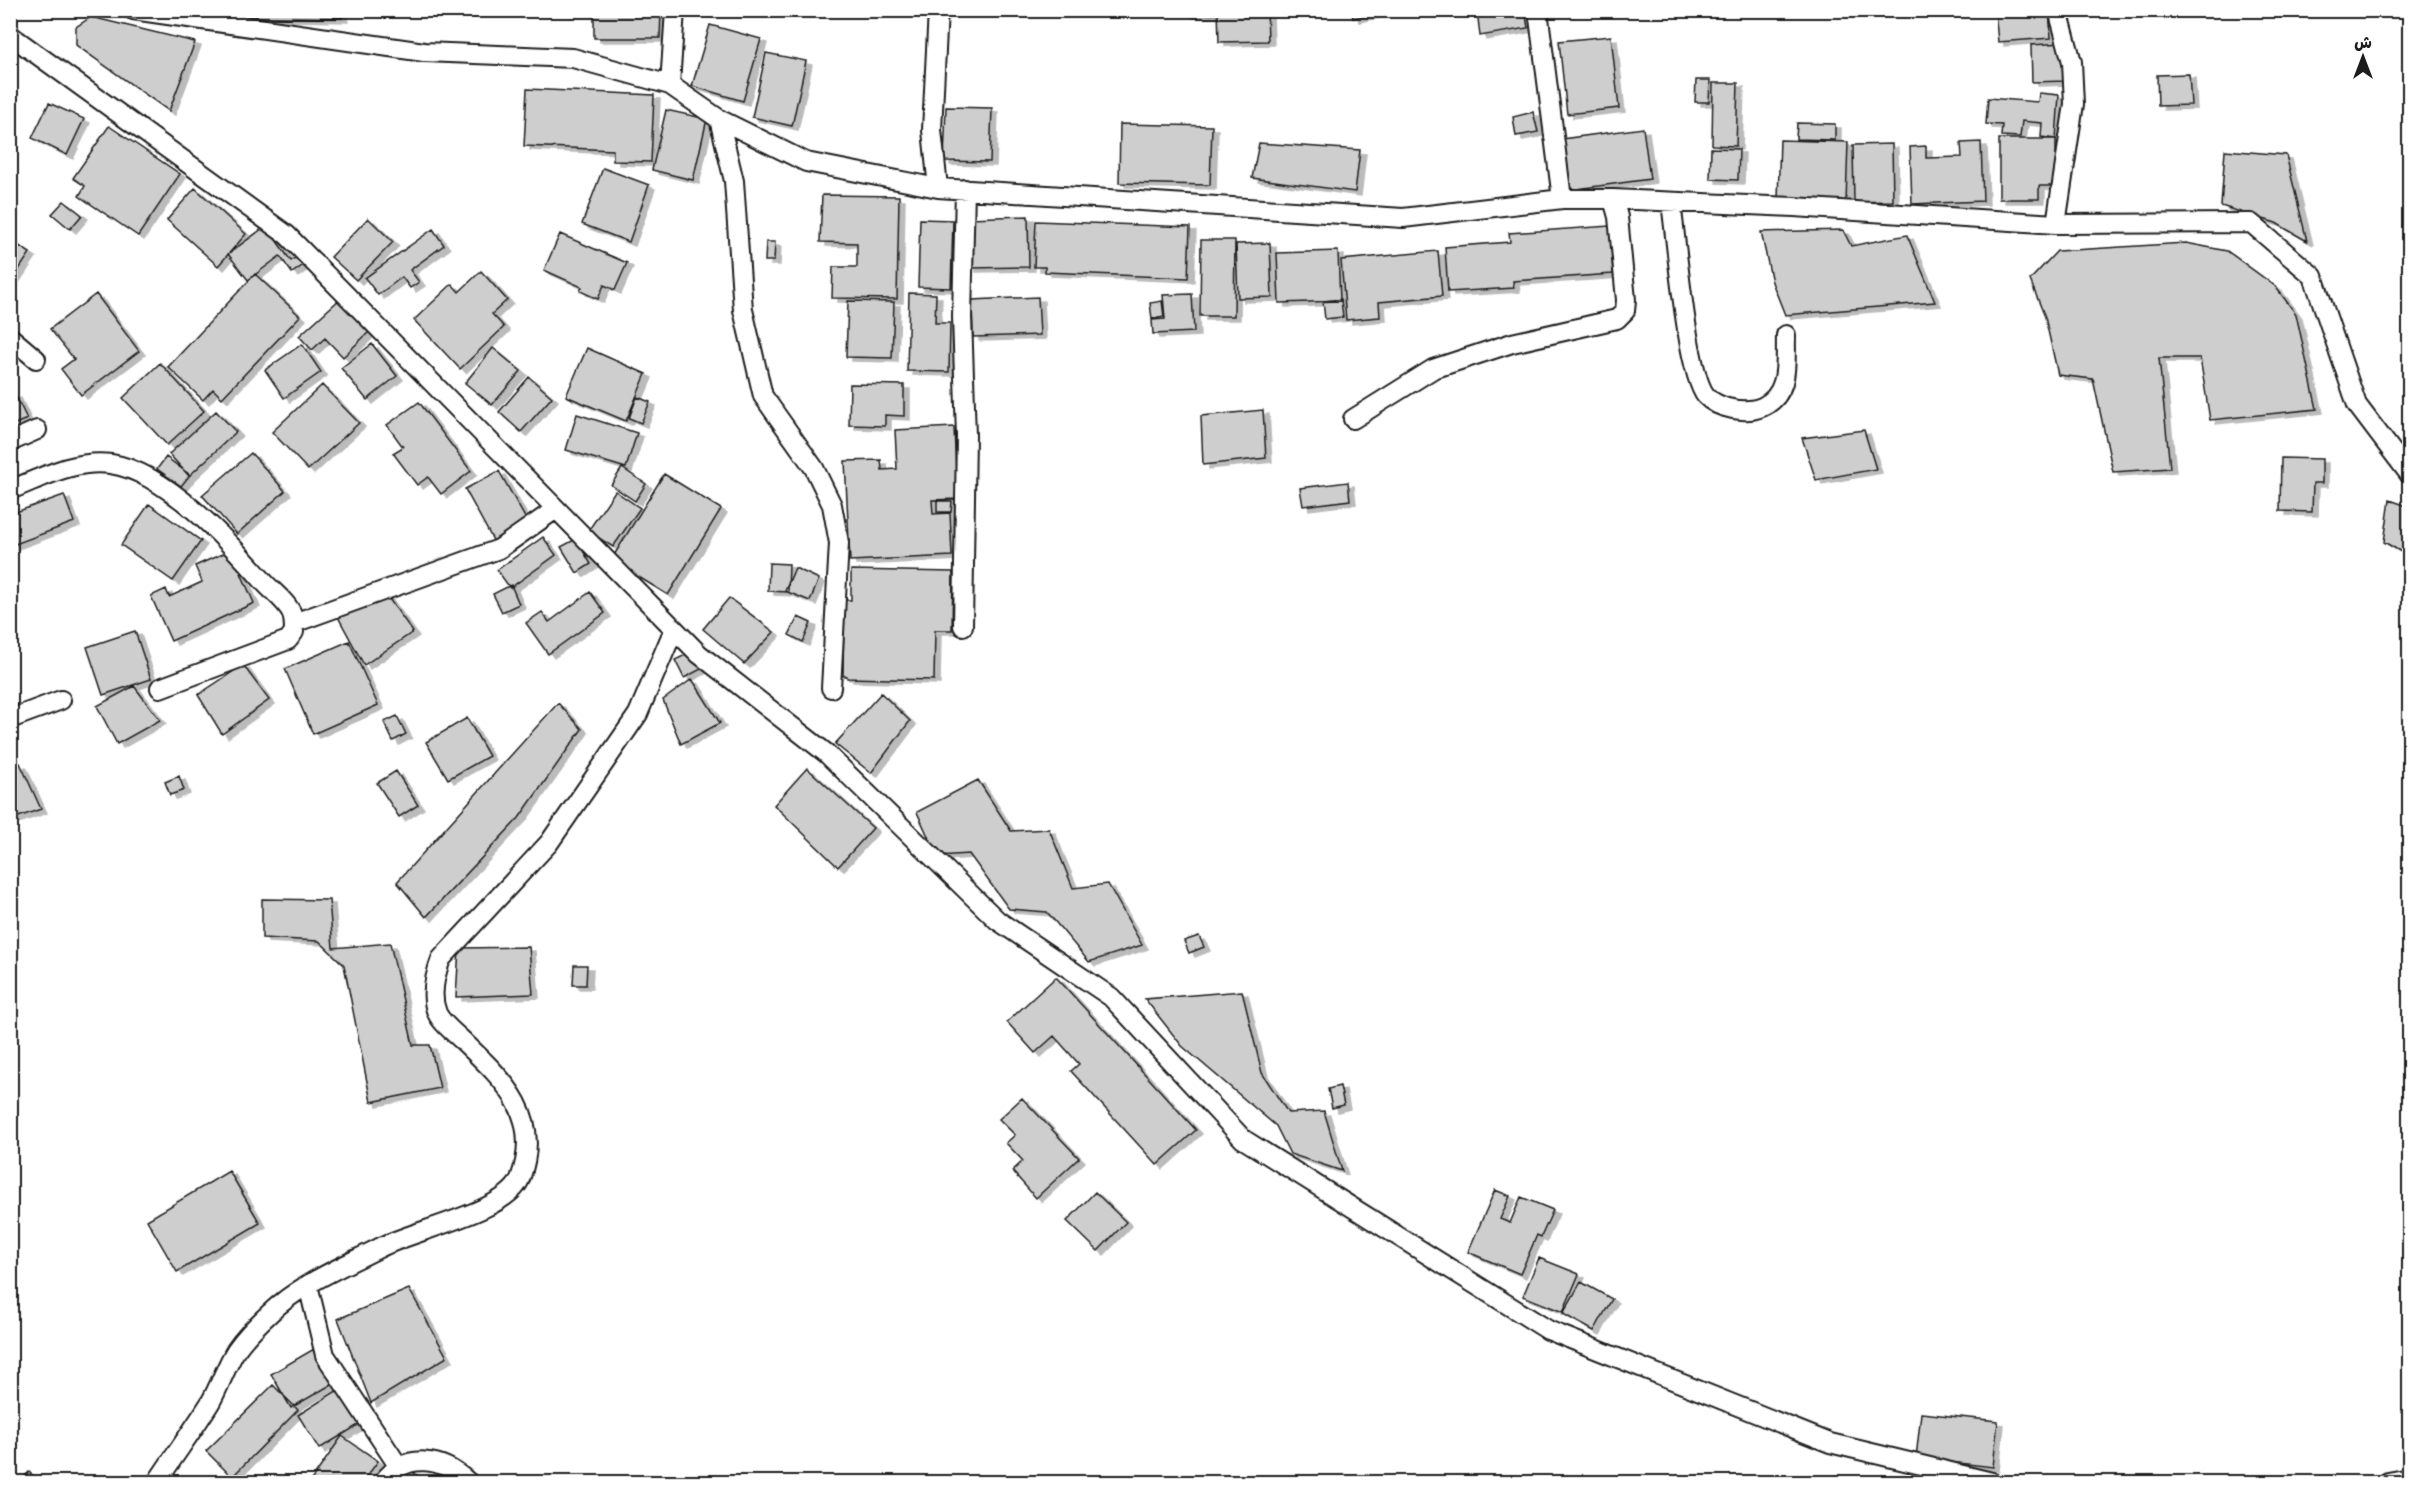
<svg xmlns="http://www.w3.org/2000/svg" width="2420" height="1493" viewBox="0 0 2420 1493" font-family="Caveat,'Playpen Sans Arabic',sans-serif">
	<defs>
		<filter id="shadow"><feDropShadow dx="6" dy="4" stdDeviation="0" flood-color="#0004"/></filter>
	</defs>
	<rect width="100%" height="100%" fill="#fff"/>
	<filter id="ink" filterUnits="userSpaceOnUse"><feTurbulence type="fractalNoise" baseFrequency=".0167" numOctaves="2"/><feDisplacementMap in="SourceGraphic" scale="12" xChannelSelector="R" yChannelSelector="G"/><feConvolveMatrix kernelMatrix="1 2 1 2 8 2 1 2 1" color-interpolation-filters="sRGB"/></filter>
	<g filter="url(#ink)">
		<path fill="#cecece" stroke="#1c1c1c" stroke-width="1.5" filter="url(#shadow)" d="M229,10H342V18L229,16Z
			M594,10H661L660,38H594Z
			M1186,10H1217V14H1186Z
			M1218,10H1267L1268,41L1219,42Z
			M1351,10H1393L1353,18Z
			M1477,10H1525L1528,28L1480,36Z
			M1995,10H2049L2051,38L1998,42Z
			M91,17L195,42L169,111L76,45V27Z
			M710,25L761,39L743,101L692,86Z
			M1611,36L1619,108L1567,114L1559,41Z
			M2063,43L2065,81L2032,82L2031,45Z
			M766,53L806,61L792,126L752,117Z
			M2189,74L2191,105L2158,106L2157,75Z
			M1696,80H1710L1709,102H1695Z
			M1713,83H1738L1736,146L1712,145Z
			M527,89L654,95L651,162L613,161V150L524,146Z
			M2039,93L2059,95L2056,139L2041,137L2042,123L2022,121L2020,137L2001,136L2002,125L1986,124L1988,98L2038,102Z
			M49,103L84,119L67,155L32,138Z
			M946,107L992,108L990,162L944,161Z
			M666,110L707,119L693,180L652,170Z
			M1533,112L1538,132L1516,136L1513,117Z
			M1797,123L1835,124V140L1796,139Z
			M1120,124L1212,126L1210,185L1119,183Z
			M109,126L180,174L138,236L79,196L85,186L73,178Z
			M1643,128L1650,179L1569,190L1562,139Z
			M1999,139H2056V186H2039V199H1999Z
			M1780,140L1848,142L1846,202L1778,199Z
			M1981,142L1983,201L1912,204L1910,147L1926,146V158L1962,157L1961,143Z
			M1259,143L1360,150L1355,192L1252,178Z
			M1892,144L1893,201L1854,202L1853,145Z
			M1711,148L1739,149L1738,180L1710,179Z
			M2225,150L2286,155L2307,241L2276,223L2221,206Z
			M603,168L649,185L629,242L582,224Z
			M195,188L246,234L218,266L167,220Z
			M822,195L899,196L897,299L832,298L833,267H857V243L820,242Z
			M64,201L82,215L70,229L52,214Z
			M1028,216L1029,267L970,268L969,218Z
			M368,218L393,242L356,280L331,257Z
			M920,219L953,220L951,288L918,287Z
			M1036,221L1190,227L1188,278L1045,272V267H1034Z
			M266,226L291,261L303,252L309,261L292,273L280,256L248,280L228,254Z
			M1610,226L1613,274L1513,281L1514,288L1448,292L1445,247L1510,242L1509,233Z
			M433,229L444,245L410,270L419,282L410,288L402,277L378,295L365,278Z
			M1843,230L1851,246L1907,235L1935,302L1785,315L1772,282L1761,232Z
			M560,234L627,263L615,290L604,285L598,299L580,291L582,287L544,270Z
			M10,240L30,253L10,283Z
			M1201,240H1235L1234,316H1200Z
			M766,242H775L774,261H765Z
			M1270,243L1272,297L1238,298L1236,244Z
			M2186,243L2227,251L2275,286L2296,314L2317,409L2210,420L2200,358H2159L2170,468L2113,472L2093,379L2058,375L2045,317L2030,280L2057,251Z
			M1338,251L1340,301L1279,303L1277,253Z
			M1438,251L1442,296L1379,302L1380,317L1346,320L1341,260Z
			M481,271L507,300L492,314L504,327L460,369L414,320L452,284L459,292Z
			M255,274L300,316L222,398L213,389L203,400L168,367Z
			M909,293L936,294L935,323H950L949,372L907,371Z
			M96,294L139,351L81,395L61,369L74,359L50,329Z
			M1192,294L1194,332L1153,334L1152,320L1165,319L1163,295Z
			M1038,297L1040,335L973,337L972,300Z
			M341,298L371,330L343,357L325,338L312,350L299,336Z
			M1341,299L1343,317L1325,319L1323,301Z
			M848,301L894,302L892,358L846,357Z
			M1162,301L1164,317L1152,319L1150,303Z
			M302,344L321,372L284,398L265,370Z
			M372,344L397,376L367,400L341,368Z
			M493,348L521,371L492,405L465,383Z
			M587,348L646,374L626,421L566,396Z
			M160,363L204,411L167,445L123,398Z
			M529,377L552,397L521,432L499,412Z
			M850,384L904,385V416L885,415V426L849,425Z
			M322,385L359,423L308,470L272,432Z
			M15,394L27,419L10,426V396Z
			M637,397L650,402L641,423L629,418Z
			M419,402L471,471L441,494L428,477L417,485L393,453L403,447L387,425Z
			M1263,410L1266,458L1203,465L1201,416Z
			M216,411L236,432L189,476L169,454Z
			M577,414L637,433L626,468L566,450Z
			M954,427L957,499L932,500L933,514L950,513L952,556L850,561L845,461L881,460L882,470L897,469L895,430Z
			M1864,430L1876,469L1816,480L1802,438Z
			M251,453L285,491L237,534L202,495Z
			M166,457L190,475L181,486L157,469Z
			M2281,458L2322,459V483H2313L2312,512L2280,511Z
			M622,468L646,484L635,501L611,485Z
			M499,471L528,523L494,542L465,489Z
			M664,474L721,509L668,595L611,560Z
			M1348,482L1350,500L1303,506L1300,488Z
			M615,491L640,508L613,547L588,531Z
			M64,495L74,522L10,546V514Z
			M2390,500L2410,507V557L2384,542Z
			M937,501H952L951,512H937Z
			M149,504L201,541L173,581L121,545Z
			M543,537L556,555L510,588L497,570Z
			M576,539L591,564L577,573L561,547Z
			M231,550L254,603L171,641L151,596L166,589L169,597L202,582L195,566Z
			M769,563L789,564L788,592L768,591Z
			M795,568L819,579L810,601L785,591Z
			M851,570L953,572L952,630H935L934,680L847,678V676H843L844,600H851Z
			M511,585L519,604L502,612L493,594Z
			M384,592L413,632L364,665L336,613Z
			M590,592L605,613L548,654L526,623L542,612L549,622Z
			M729,598L774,632L744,664L703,629Z
			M798,617L811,623L803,642L789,635Z
			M135,631L151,679L103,695L87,647Z
			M349,641L378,705L313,734L285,669Z
			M694,651L703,668L684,678L675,660Z
			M243,665L269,700L222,734L198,695Z
			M692,679L720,723L681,744L663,700Z
			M134,686L160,720L117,744L97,706Z
			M881,693L910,721L871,773L835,744Z
			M558,703L582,729L519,818L426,917L397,882Z
			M397,716L406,734L393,741L384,722Z
			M467,718L489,756L448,779L426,742Z
			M20,763L41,809L10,820V767Z
			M807,768L873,828L838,867L774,805Z
			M396,771L418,805L399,817L377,783Z
			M179,776L184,790L170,795L165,782Z
			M978,780L1011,831L1049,829L1073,888L1108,884L1142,945L1089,962L1047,912L1009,909L969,854L937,856L917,812Z
			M262,899L329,900L333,948L390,943L413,1045H430L440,1088L371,1102L344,965L319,941L262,938Z
			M1199,936L1204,947L1189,953L1184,941Z
			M529,947L533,994L456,997L459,948Z
			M574,965H587L586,985H573Z
			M1056,977L1196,1130L1157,1165L1071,1071L1079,1064L1054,1036L1035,1053L1007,1022Z
			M1242,991L1262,1073L1288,1113L1324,1111L1342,1171L1290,1154L1276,1126L1182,1046L1145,999Z
			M1340,1086L1344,1105L1332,1108L1328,1089Z
			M1022,1098L1079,1158L1036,1198L1012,1171L1023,1161L1006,1143L1015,1135L999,1119Z
			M229,1171L260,1223L177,1272L147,1220Z
			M1495,1190L1510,1196L1500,1219L1510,1223L1521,1197L1553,1210L1541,1237L1537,1235L1520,1274L1468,1252Z
			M1095,1192L1126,1222L1098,1251L1067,1221Z
			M1539,1258L1579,1274L1563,1312L1523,1296Z
			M1581,1282L1612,1299L1594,1331L1563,1314Z
			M409,1289L447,1357L371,1403L338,1319Z
			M314,1349L334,1383L291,1408L271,1374Z
			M273,1385L298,1410L232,1477L206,1451Z
			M338,1390L360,1424L319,1449L298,1415Z
			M1921,1413L1998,1421L1993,1467L1916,1458Z
			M342,1436L378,1461L363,1482H310Z
			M408,1468L425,1482H395Z
			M29,1472L40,1482H19Z"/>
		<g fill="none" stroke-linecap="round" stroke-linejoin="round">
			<g stroke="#1c1c1c" stroke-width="22">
				<path id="street" d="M133,10L424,52L573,58L670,85L719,119L806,162L938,188L1403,218L1562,199H1613L1794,207L2056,224L2251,223L2313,276L2357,405L2410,475
					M1538,10L1562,199
					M10,35L287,235L699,654L826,753L997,920L1111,997L1243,1139L1548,1330L1830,1443L1992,1482
					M670,85L675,10
					M719,119L734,181L743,310L763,396L814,468L832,505L839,543L831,688
					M938,188L932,130L938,10
					M1671,202C1676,238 1687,374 1706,396C1718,409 1746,414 1762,407C1791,394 1785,361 1786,335
					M2056,224L2074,104L2072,62L2058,10
					M10,337L36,359
					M1353,419L1433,369L1512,343L1617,319L1625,311L1626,300L1618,217L1613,199
					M10,442L37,430
					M10,490C43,477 76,459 111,464C166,472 230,543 265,583C273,592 288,603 292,614C294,620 294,626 294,632L288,640L160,688
					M294,623L499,549L556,509
					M963,626L966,436L962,317L965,189
					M10,719L61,700
					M308,1285L325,1355L399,1467
					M157,1482C174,1456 193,1430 210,1403C220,1386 226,1366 236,1350C245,1337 259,1323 270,1313C300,1284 342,1267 379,1248C410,1231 507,1212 520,1179C543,1117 506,1082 465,1043C456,1034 442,1024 437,1013C430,996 435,975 441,959L549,843L638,714L674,629
					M383,1482C406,1451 443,1458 468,1482
					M2388,1482L2410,1478"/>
			</g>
			<use href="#street" stroke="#fff" stroke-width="18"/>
		</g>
	</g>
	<rect width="2420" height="1493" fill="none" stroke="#fff" stroke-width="36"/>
	<rect x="18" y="18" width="2384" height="1457" fill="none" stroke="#1c1c1c" stroke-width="2" filter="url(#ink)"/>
	<g transform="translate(2363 57)" stroke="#ffffff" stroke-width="4.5" paint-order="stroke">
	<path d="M0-4.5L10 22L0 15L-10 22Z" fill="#1c1c1c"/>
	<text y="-9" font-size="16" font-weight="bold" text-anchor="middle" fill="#1c1c1c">ش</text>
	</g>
</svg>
